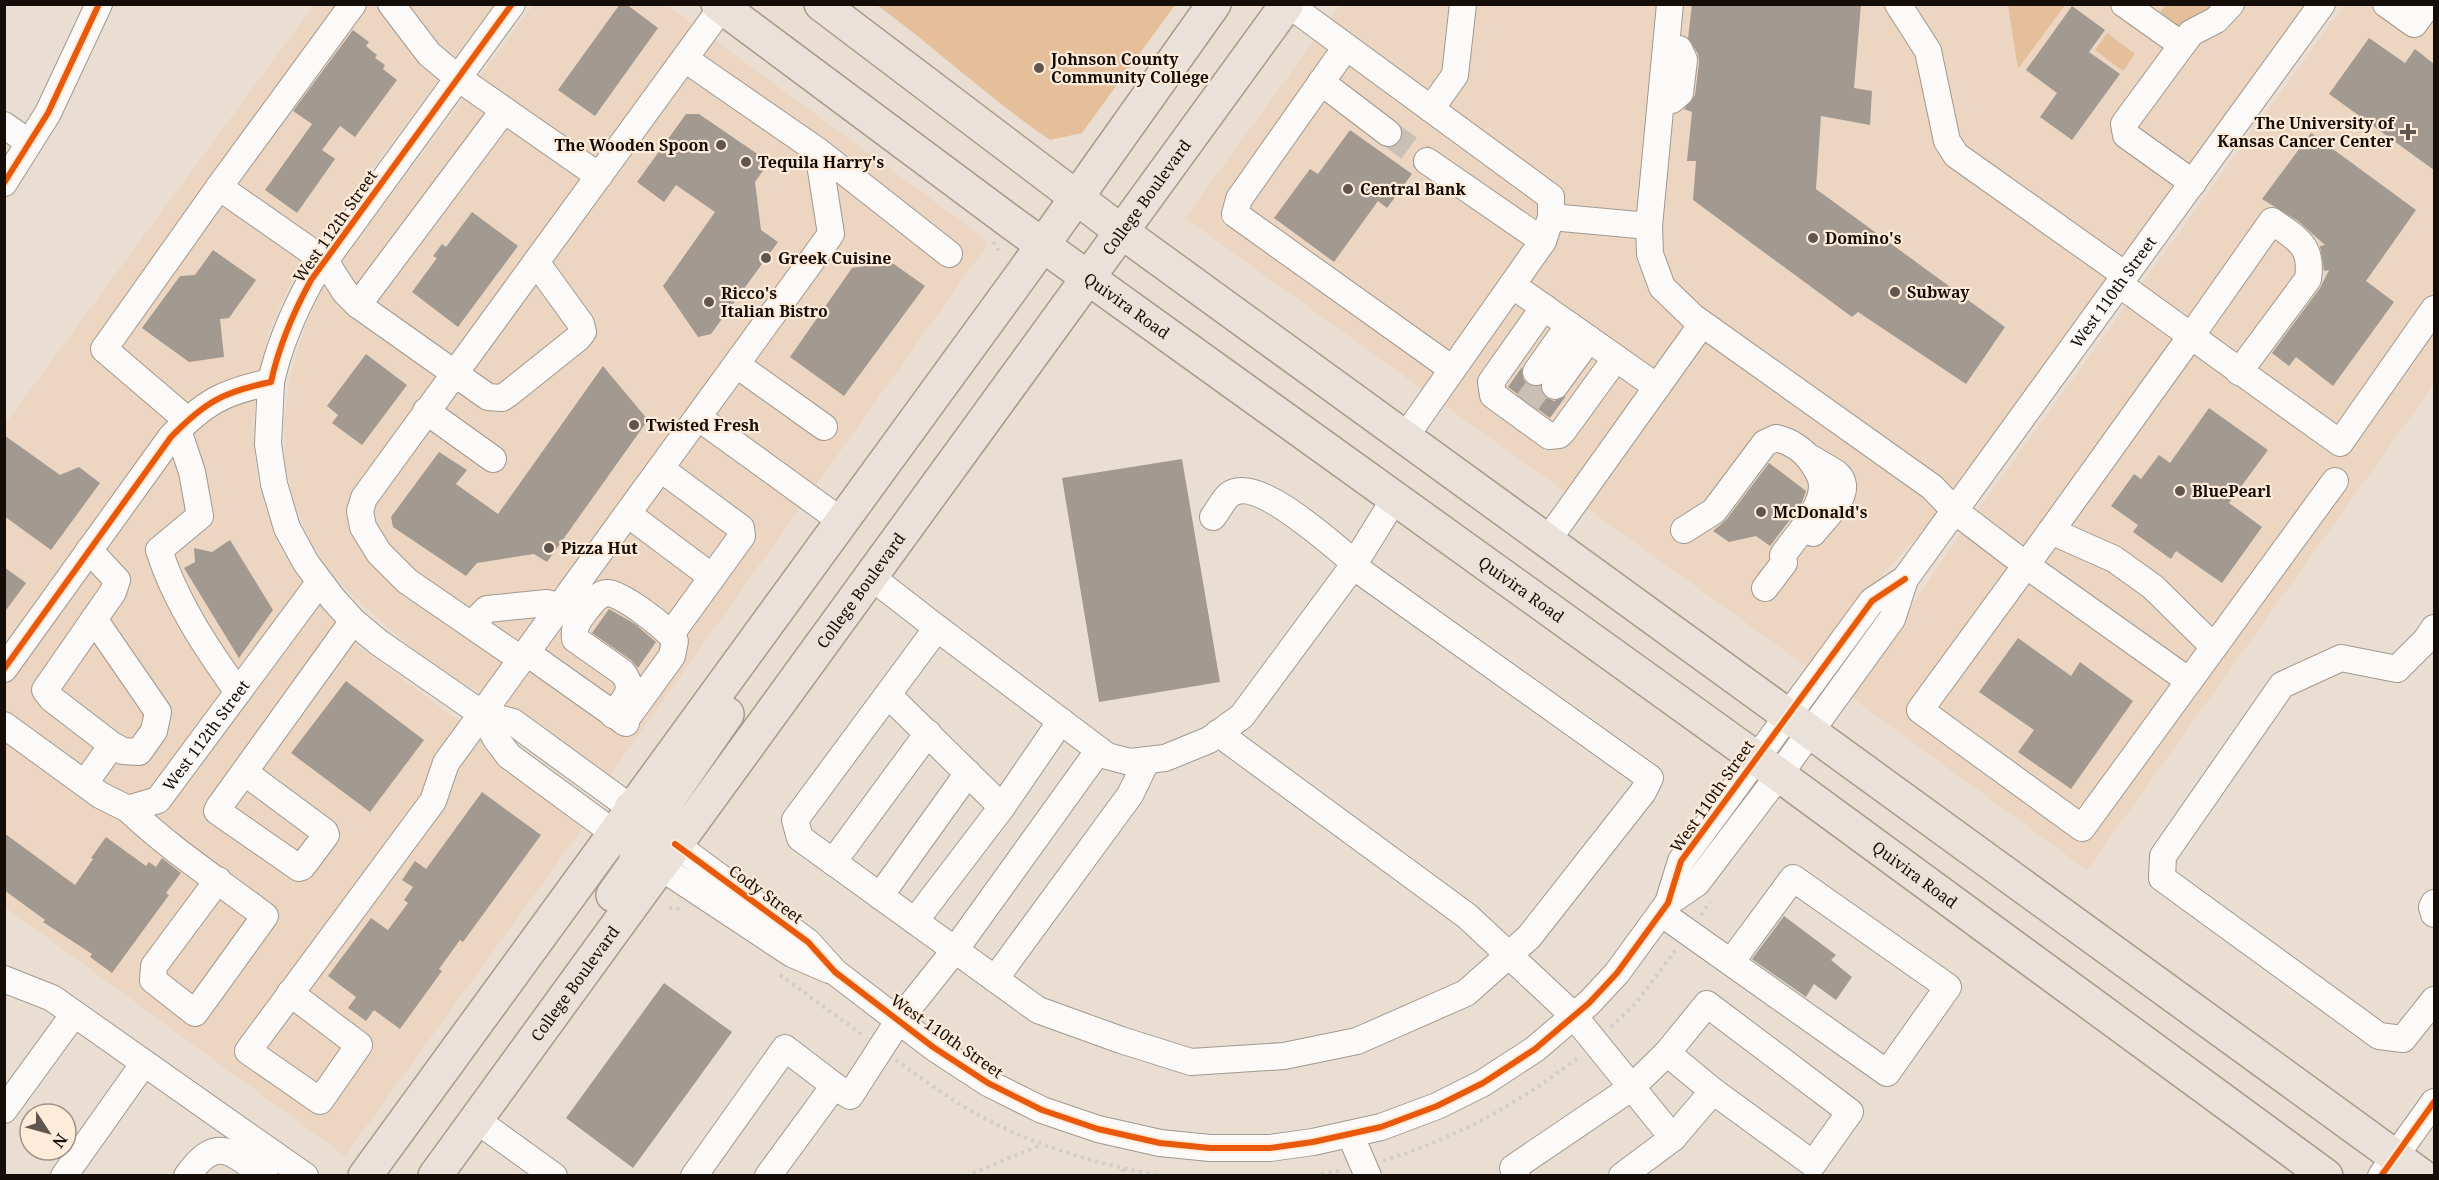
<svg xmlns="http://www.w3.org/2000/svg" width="2439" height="1180" viewBox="0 0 2439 1180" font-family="'Noto Serif',serif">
	<rect width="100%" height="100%" fill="#eaded2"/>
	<path fill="#ecd6c2" d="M314,5H494L321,237L289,287L268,332L253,419L256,474L268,514L280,548L297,576L331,619L357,645L455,718L584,826L345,1156L5,907V424Z
		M533,5H667L980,235L987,245L608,778L516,715L461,682L410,647L356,599L329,571L311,542L295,506L285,464L284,421L290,377L303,333L323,287Z
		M1340,5H2304L1932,520L1864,595L1810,669L1185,218Z
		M2344,5H2434V384L2087,870L1848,695L1897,628L1948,551Z"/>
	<path fill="#e4bf9a" d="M877,5H1175L1082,133L1050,140C990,99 936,48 877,5Z
		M2008,5H2065L2018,69Z
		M2166,5H2218L2179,26L2162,16L2161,11Z
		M2107,33L2135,54L2123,71L2095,50Z"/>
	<path fill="#a29991" d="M620,4H626L658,28L595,116L558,90Z
		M1692,4H1861L1854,88L1872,91L1870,125L1821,116L1816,189L2005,327L1966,384L1858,312L1852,317L1693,200L1696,161H1687L1692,112L1684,109L1695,95L1699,62L1698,54L1688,38Z
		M2072,6L2105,30L2089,52L2120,74L2072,140L2040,117L2057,93L2026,70Z
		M353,30L369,42L366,46L377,55L375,58L385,65L383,69L397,80L355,137L340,126L322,150L335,159L297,213L265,190L312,124L293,111Z
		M2369,38L2405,63L2415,49L2434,64V170L2329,94Z
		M686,114H699L769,162L755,182L761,230L778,242L711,334L698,337L663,286L715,212L676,185L664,202L637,182Z
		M1350,130L1412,174L1387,208L1378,201L1334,262L1274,218L1310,169L1318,174Z
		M2311,133L2416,210L2366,281L2394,302L2333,386L2296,357L2289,366L2272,353L2320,288L2329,270L2324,271L2320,246L2325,245L2298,221L2262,199Z
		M472,212L518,246L458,327L412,292L437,258L433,256L442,244L446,247Z
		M213,250L256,280L229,318L220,319L224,357L189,362L142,328L180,276L195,275Z
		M891,262L925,286L844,396L790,357L852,268Z
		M366,354L407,385L362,445L332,423L338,415L327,406Z
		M603,366L648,420L547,562L534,554L477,563L466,576L393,527L391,517L439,452L467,470L456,484L498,514Z
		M1522,367L1523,379L1528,385L1540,386L1542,393L1547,398L1554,401L1566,396L1550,418L1508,387Z
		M2209,408L2268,450L2229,503L2262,527L2222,583L2176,551L2171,559L2133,532L2138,525L2111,506L2134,474L2141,479L2159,455L2170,463Z
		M4,435L60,475L79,467L100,483L51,550L4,516Z
		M1182,459L1220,682L1099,702L1062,478Z
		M1769,463L1806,491L1801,505L1770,546L1756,536L1729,542L1713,531L1726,520Z
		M230,540L273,610L239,658L184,568L195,562L194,548L212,552Z
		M4,567L26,583L4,613Z
		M609,609L635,624L656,642L638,668L631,660L592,633Z
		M2018,638L2071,676L2080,662L2133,701L2071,789L2018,752L2034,730L1979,692Z
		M346,681L424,740L370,812L291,753Z
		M482,792L541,835L463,942L460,940L439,969L442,971L400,1029L374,1010L366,1021L348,1008L356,997L328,976L371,918L388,930L408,903L404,900L413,887L402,880L415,861L426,869Z
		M4,833L75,885L93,859L91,858L106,837L146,866L149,862L156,867L162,858L181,873L166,893L169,895L112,973L90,957L92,954L43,922L45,920L4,890Z
		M1784,916L1836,955L1831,960L1852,977L1836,1000L1814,984L1806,997L1752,959Z
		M664,983L732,1032L633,1168L566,1118Z"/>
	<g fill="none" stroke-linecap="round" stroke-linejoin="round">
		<path stroke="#cabfb4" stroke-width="26" stroke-dasharray="26 13" stroke-linecap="butt" d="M2433,35H2434
			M1388,133L1427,161
			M1526,404L1545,378"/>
		<g stroke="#a1988f" stroke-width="28">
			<g id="minor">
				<path d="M391,4L429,54L458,78L599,176"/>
				<path d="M1288,4L1551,197V217L1543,241L1405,437"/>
				<path d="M1670,4L1649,226L1650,254L1662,287L1693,317L1932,487L1955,511L2026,565L2189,681"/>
				<path d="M1898,4L1928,51L1947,141L1956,155L2125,275"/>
				<path d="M2124,4L2182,45"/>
				<path d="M2386,4L2414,24L2429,4"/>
				<path d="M1346,47L1239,199L1235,214L1452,369"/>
				<path d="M1321,82L1388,133"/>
				<path d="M1661,101L1672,100L1680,93L1684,60L1679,49L1666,48"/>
				<path d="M1431,109L1455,75L1463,4"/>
				<path d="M4,125L28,142"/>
				<path d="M818,151L949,254"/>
				<path d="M1427,161L1543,241"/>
				<path d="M4,183L48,113L99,4"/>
				<path d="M2193,183L2126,135L2124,124L2191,33L2216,20L2231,4"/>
				<path d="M219,187L353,4"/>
				<path d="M1551,217L1649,226"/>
				<path d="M2119,284L2191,336L2272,221C2297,239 2313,245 2308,279L2239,372"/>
				<path d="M1512,285L1657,387"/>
				<path d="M358,305L504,110"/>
				<path d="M1544,307L1491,382L1493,395L1497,398L1549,436L1559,435L1563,431L1616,358"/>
				<path d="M737,365L824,427"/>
				<path d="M1536,372L1569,325"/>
				<path d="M271,382L268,444L274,484L287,528L306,563L333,599L353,621L378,642L482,714L513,722L631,808"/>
				<path d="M1555,386L1589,339"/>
				<path d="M426,411L493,459"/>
				<path d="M699,418L840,520"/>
				<path d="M187,420L104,349L219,187L325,261L345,292L358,305L488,397L502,398L508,394L578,338L583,332L581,324L536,262"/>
				<path d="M178,430L192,472L200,516L159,550C175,601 207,649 238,692"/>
				<path d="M1811,458C1819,463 1828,468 1836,473C1858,491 1823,519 1813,533"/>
				<path d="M661,469L741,528L742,536L671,634"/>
				<path d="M2335,481L2214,647L2153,587L2114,559L2051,531L2191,336L2340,443L2434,309"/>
				<path d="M628,514L712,577"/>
				<path d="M1213,517C1218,511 1223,500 1229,495C1256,473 1333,546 1355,563"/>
				<path d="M1684,530L1714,511L1765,443L1776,438C1789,441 1803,449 1811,461C1816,468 1822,476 1822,486C1822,510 1796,536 1783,555L1784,563L1765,588"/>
				<path d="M2051,531L1920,710L2082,828L2214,647"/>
				<path d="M1547,541L1702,324"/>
				<path d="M870,576L937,628L795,820L800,838L1038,1010L1121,1040L1191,1062L1284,1056L1357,1041L1466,993L1529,937L1643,792L1650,778L1353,566L1395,498"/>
				<path d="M94,619L158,712L154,731L139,752L123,751L112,745"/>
				<path d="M472,624L487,609L547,603L561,607"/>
				<path d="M937,628L1107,756L1130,762L1165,758L1209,740L1242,716L1353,566"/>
				<path d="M2434,628L2426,640L2397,669L2341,658L2282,685L2163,856L2162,878L2379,1036L2403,1039L2434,1000"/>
				<path d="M527,653L626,723"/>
				<path d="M522,660L407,581L379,553L363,527L360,511L364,498L722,7"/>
				<path d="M4,669L171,437C205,402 223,392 271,382C279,345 293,313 311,280L512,4"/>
				<path d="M888,695L1002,807L915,921"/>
				<path d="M482,714L496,739L509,756L614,833"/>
				<path d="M613,715C624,699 637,690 622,672L575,639C573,626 579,620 586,610C592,603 597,594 607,593C620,592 669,629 675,641L672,656L624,722"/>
				<path id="s1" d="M4,725L100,795L128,809L158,800L319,583"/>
				<path d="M1218,733L1467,916L1574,1016L1673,1138L1622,1176"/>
				<path d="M244,772L325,832L326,835L302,867L299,868L217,811L219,807L353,621"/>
				<path d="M85,783L112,745L52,699L45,690L113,592L117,580L89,550"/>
				<path d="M1002,807L1061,721"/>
				<path d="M128,809C170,849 219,881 265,916L195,1013L153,980L154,966L218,880"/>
				<path d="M675,844L808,942L835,972L933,1047L988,1083L1042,1110L1098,1129L1160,1143L1210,1148H1270L1313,1142L1381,1127L1437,1106L1483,1083L1535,1049L1589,1003L1617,973L1668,903L1681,861L1872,601L1905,579"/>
				<path d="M833,862L928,733"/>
				<path d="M659,866L792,954L829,970"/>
				<path d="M880,896L968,773"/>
				<path id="s2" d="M1668,903L1697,883L1779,775L1892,619L1905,579L2322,4"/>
				<path d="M2434,903L2432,907L2434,914"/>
				<path d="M1661,913L1887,1073L1948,987L1793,878L1731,962"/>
				<path d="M4,979L52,998L305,1176"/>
				<path d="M995,979L1130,795L1147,760"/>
				<path d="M290,993L359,1045L320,1101L248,1051L433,801L446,763L831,234L818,151L685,59"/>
				<path d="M4,1110L74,1014"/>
				<path d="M475,1119L554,1176"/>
				<path d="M1350,1134L1368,1176"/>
				<path d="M1673,1138L1713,1091L1813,1164L1850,1112L1707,1004L1667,1053L1713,1091"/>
				<path d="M64,1176L144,1063"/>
				<path d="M187,1176C217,1134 231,1152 265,1176"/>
				<path d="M694,1176L785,1048L836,1087"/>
				<path d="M768,1176L834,1086L850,1096L899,1020L955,950L1099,750"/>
				<path d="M1517,1176L1513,1168L1631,1088L1667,1053"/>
				<path d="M2381,1176L2434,1102"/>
			</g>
		</g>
		<g stroke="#a99988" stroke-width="36">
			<g id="major">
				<path id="s3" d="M718,4L1012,223L1756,758L2326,1176"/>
				<path d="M821,4L1122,232L2422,1176"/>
				<path d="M659,865V835L669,798L727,714"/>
				<path d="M613,895L635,864L640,837L631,808"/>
				<path d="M365,1176L1025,270L1214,4"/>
				<path id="s4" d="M435,1176L1287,4"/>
			</g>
		</g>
		<path stroke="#d1ceca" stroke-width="4" stroke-dasharray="3 4.5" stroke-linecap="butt" d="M993,242L999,251
			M669,908L683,909
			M1701,915L1710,902
			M780,975L864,1036
			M1611,1027L1636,1003L1677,948
			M896,1060C924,1080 953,1102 984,1118C1040,1148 1099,1164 1161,1176
			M1383,1161C1458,1137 1516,1105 1579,1057
			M1122,1169L1128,1176
			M966,1176L1041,1145
			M1314,1176L1343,1170"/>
		<use href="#minor" stroke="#fcfaf8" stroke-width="26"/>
		<use href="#major" stroke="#eae2da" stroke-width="33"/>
		<g stroke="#feebda" stroke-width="10">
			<path id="cycleway" d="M4,183L48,113L99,4
				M4,669L171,437C205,402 223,392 271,382C279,345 293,313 311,280L512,4
				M675,844L808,942L835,972L933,1047L988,1083L1042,1110L1098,1129L1160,1143L1210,1148H1270L1313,1142L1381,1127L1437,1106L1483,1083L1535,1049L1589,1003L1617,973L1668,903L1681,861L1872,601L1905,579
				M2381,1176L2434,1102"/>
		</g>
		<use href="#cycleway" stroke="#e8590c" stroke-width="6"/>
	</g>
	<g fill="#60564e" stroke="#feebda" stroke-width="2">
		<circle cx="1039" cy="68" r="6"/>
		<path d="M2405 123h6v6h6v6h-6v6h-6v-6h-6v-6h6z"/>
		<circle cx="721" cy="145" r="6"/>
		<circle cx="746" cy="162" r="6"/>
		<circle cx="1348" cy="189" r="6"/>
		<circle cx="1813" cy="238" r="6"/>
		<circle cx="766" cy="258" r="6"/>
		<circle cx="1895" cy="292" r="6"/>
		<circle cx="709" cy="302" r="6"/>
		<circle cx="634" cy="425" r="6"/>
		<circle cx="2180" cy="491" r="6"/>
		<circle cx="1761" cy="512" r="6"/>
		<circle cx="549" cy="548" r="6"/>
	</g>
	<g text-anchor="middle" stroke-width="4.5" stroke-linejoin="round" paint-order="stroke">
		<g font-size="16" font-weight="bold" fill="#150d07" stroke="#feebda" text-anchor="start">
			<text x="1051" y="65">Johnson County<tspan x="1051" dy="18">Community College</tspan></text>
			<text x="2394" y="129" text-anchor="end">The University of<tspan x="2394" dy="18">Kansas Cancer Center</tspan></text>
			<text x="709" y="151" text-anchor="end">The Wooden Spoon</text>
			<text x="758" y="168">Tequila Harry's</text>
			<text x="1360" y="195">Central Bank</text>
			<text x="1825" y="244">Domino's</text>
			<text x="778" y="264">Greek Cuisine</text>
			<text x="1907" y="298">Subway</text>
			<text x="721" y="299">Ricco's<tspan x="721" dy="18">Italian Bistro</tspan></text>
			<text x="646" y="431">Twisted Fresh</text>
			<text x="2192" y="497">BluePearl</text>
			<text x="1773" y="518">McDonald's</text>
			<text x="561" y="554">Pizza Hut</text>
		</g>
		<g font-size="16" fill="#150d07" stroke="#feebda">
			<text dy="6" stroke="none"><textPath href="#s4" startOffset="1210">College Boulevard</textPath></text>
			<text transform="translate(335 226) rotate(-55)" y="6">West 112th Street</text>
			<text dy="6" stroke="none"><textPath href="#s2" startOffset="760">West 110th Street</textPath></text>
			<text dy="6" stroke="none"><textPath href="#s3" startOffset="508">Quivira Road</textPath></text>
			<text dy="6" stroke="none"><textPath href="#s4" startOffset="724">College Boulevard</textPath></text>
			<text dy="6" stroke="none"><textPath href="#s3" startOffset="994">Quivira Road</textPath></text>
			<text dy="6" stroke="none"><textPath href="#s1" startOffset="262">West 112th Street</textPath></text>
			<text transform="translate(1712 796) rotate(-55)" y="6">West 110th Street</text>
			<text dy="6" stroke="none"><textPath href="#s3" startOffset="1480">Quivira Road</textPath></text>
			<text transform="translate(766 894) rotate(36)" y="6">Cody Street</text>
			<text dy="6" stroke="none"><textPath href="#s4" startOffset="238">College Boulevard</textPath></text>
			<text transform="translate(947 1036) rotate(35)" y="6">West 110th Street</text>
		</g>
	</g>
	<rect width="2439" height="1180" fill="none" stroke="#150d07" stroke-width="12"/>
	<g transform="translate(48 1132) rotate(126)"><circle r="28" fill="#feebda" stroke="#a19286" stroke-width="1.5"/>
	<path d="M0-4.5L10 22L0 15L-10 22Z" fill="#60564e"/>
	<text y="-9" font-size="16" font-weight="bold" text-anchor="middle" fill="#150d07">N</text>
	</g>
</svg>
